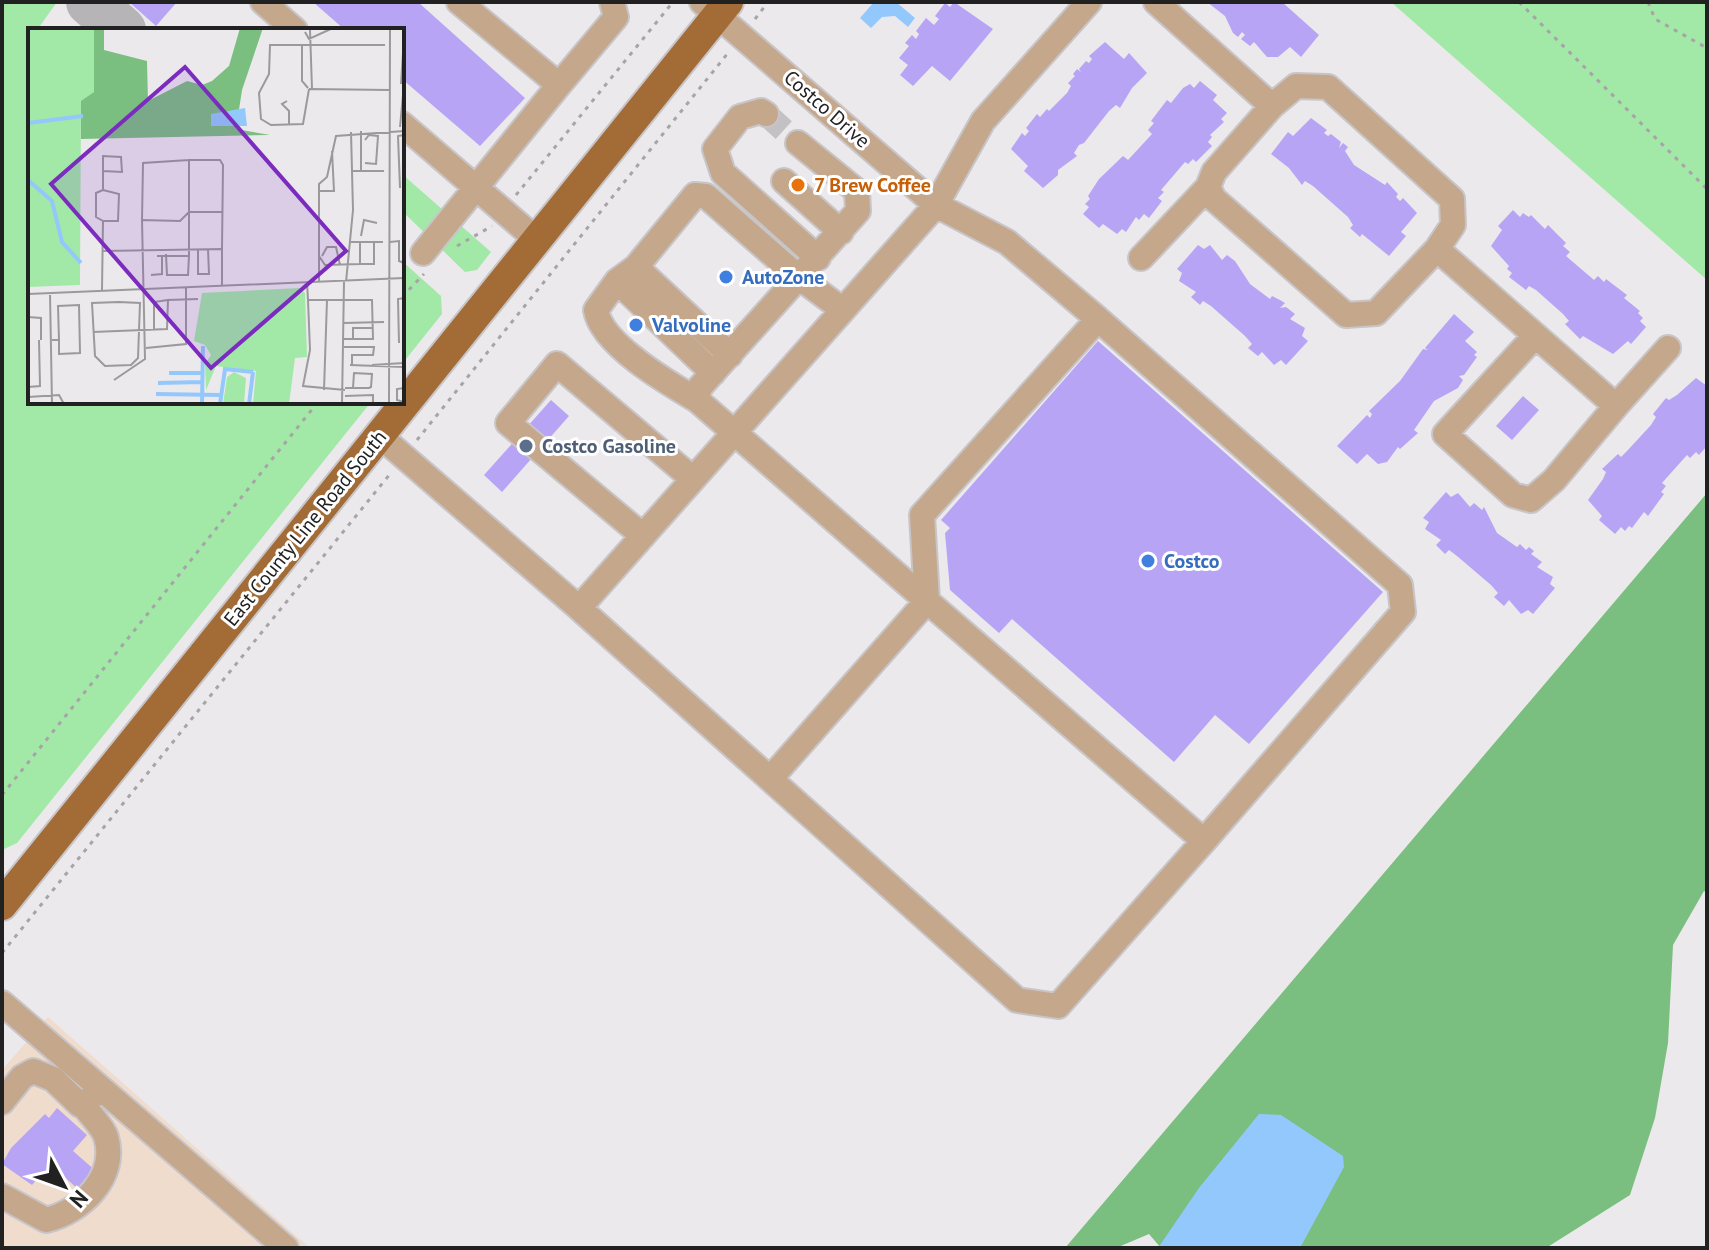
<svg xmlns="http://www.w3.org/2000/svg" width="1709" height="1250" viewBox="0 0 1709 1250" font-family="'PT Sans',sans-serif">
	<rect width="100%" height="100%" fill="#ece9ed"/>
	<path fill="#f0dccd" d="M48,1017L310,1248H2V1070Z"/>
	<path fill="#a2e8a7" d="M2,2H57L37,30H30V402H371L17,843L2,850Z
		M1391,2H1707V280Z
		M402,174L491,252L477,270L465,272L402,211Z
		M402,261L441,296L442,314L402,364Z"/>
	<path fill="#7abf7f" d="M1707,493V892L1704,891L1673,945L1668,1043L1655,1118L1630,1195L1546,1248H1161L1149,1234L1116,1248H1065Z"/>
	<path fill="#93c8fc" d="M874,2H896L915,18L908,27L895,16L882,17L871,28L860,18Z
		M1259,1114L1281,1115L1343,1156L1344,1167L1300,1248H1158L1199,1188Z"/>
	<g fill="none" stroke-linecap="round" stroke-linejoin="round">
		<path stroke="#b6b4b7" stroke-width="48" d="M90,2L122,30"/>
	</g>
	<path fill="#b7a4f5" d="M129,2H177L156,26Z
		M313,2H418L525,98L480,146L402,79V30H345Z
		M954,2L993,29L950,81L932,66L913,86L900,75L908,65L899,58L909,46L905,43L912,35L916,39L919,34L916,31L926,18L934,25L939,19L935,16L945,3L950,7Z
		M1207,2H1282L1319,35L1301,57L1290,47L1278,57H1267L1254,42L1250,46L1241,39L1245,35L1242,32L1238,37L1233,33L1225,16Z
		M1105,42L1124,59L1129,53L1147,73L1132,88L1120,108L1116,105L1109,111L1084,143L1079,145L1074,153L1077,156L1058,170V175L1043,188L1024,171L1028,166L1011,149L1022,133L1025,136L1029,131L1026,128L1037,114L1040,117L1047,109L1049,111L1067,93L1071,86L1068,83L1075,76L1073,74L1077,69L1081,72L1079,69L1086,61L1089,63L1092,59L1089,56Z
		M1200,81L1217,95L1213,100L1227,113L1221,119L1224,122L1210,135L1212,137L1208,142L1212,146L1196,162L1193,159L1188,164L1185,162L1161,190L1164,192L1158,198L1162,201L1149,218L1144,214L1139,220L1136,217L1126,232L1122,229L1117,234L1103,224L1099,228L1083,214L1089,207L1085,204L1090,199L1088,196L1099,179L1123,156L1128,160L1152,134L1148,130L1154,123L1151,121L1167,100L1171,103L1183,88L1190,84L1194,88Z
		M1311,118L1327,130L1324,133L1328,136L1331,134L1341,142L1339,148L1343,143L1348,147L1345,151L1354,165L1385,185L1387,182L1398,194L1396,197L1400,201L1403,198L1417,213L1401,232L1406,236L1389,256L1362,234L1360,237L1350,228L1353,225L1348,217L1313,186L1305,181L1302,185L1289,168L1271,154L1288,132L1293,136Z
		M1513,210L1520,217L1523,213L1529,217L1531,215L1545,229L1548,225L1566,243L1563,246L1570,252L1566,256L1594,280L1598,276L1604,282L1606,279L1627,295L1624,298L1640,311L1638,313L1643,318L1640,321L1646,327L1631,344L1628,341L1613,354L1583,336L1580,339L1565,324L1569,321L1563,314L1536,290L1529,286L1526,290L1509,277L1512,273L1507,269L1509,266L1491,246L1502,230L1498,226Z
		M1198,245L1204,249L1210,245L1222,260L1227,255L1235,261L1250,284L1270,299L1272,296L1280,300L1285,303L1280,308L1286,307L1295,314L1290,319L1305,328L1302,336L1308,341L1286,365L1281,360L1274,365L1262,352L1258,356L1248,348L1252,344L1245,336L1211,306L1203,301L1200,305L1191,297L1196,292L1179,281L1182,273L1177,269Z
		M1454,314L1474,332L1465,341L1477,352L1474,355L1477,357L1464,375L1459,376L1463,380L1458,388L1434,401L1414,430L1418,433L1400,449L1398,447L1387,462L1378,464L1367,454L1357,464L1337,446L1367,415L1370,418L1372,414L1369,411L1400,381L1423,349L1428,350L1425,348Z
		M1098,341L1383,592L1249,744L1215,715L1174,762L1012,619L999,633L950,590L945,533L950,528L941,520Z
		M1696,378L1707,386V446L1699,455L1696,452L1690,458L1687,455L1662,483L1666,486L1661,492L1664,494L1648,516L1644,512L1632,528L1629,526L1625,531L1621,527L1615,534L1599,520L1602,516L1588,500L1603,479L1606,472L1602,469L1618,454L1621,457L1627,451L1651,425L1656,417L1653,414L1666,398L1669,400L1677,395Z
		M1523,396L1539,410L1512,440L1496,426Z
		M551,400L569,416L502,492L484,475Z
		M1446,492L1451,497L1458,493L1470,507L1474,503L1482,510L1484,507L1497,533L1517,547L1520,544L1526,550L1529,547L1534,551L1531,554L1542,562L1537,567L1553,577L1550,584L1555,588L1533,614L1528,610L1521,614L1509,600L1504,606L1494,597L1498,593L1491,585L1457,556L1449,550L1445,554L1436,545L1441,540L1425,529L1429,522L1423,518Z
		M57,1108L87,1135L73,1151L97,1172L80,1191L57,1170L45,1184L38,1178L32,1185L2,1164L11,1148L45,1114L49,1118Z"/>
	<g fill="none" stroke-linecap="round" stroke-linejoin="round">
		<path stroke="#c4c1c4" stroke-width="24" stroke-dasharray="24 12" stroke-linecap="butt" d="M766,114L798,143"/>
		<g stroke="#c8c5c8" stroke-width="28">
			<path id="minor" d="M263,2L295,30
				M459,2L559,85L616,17L612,2
				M1156,2L1272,106L1296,86L1328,87L1452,199L1453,225L1437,249L1616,406L1554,480L1531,500L1513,495L1445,434L1535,336
				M1272,106L1214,172L1208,187L1214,199L1346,315L1376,313L1437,249
				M766,114L761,111L740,117L715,149L723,173L818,258
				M402,124L537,240
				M784,181L841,232
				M423,253L559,85
				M1141,258L1208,187
				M636,267L730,355
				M617,281L713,373
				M1098,319L1400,585L1403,612L1204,841
				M697,400C668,383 601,344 596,310L617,281L636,267L695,195L706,196L796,275L843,310
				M1616,406L1668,348
				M380,436L579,608L936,205L983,121L1089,2
				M643,536L508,423L557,364L693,479
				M579,608L1017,1000L1058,1006L1204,841L927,601L922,515L1098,319L1007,242L936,205L702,2
				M770,779L927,601L697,400L700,387L858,211L857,191L798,143
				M2,1003L286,1248
				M2,1102L22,1077L33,1071L53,1079L80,1105L84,1106L93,1095
				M2,1196L46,1220C81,1212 118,1177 106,1137C103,1127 90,1115 84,1106"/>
		</g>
		<g stroke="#c8c5c8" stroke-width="34">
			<path id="major" d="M2,905L728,2"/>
		</g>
		<path stroke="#a6a4a7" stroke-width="3" stroke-dasharray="4 6" stroke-linecap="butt" d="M1519,2L1707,189
			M1648,2L1655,19L1707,48
			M755,19L768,2
			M516,195L673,2
			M457,246L492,226
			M402,297L424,274
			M417,440L728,53
			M2,795L318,402
			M2,953L390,474"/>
		<use href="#minor" stroke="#c5a78c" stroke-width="24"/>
		<use href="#major" stroke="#a36c37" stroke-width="30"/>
	</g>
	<circle fill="#e8710a" stroke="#fff" stroke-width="3" cx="798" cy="185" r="8"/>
	<g fill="#3f7fe0" stroke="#fff" stroke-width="3">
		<circle cx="726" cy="277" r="8"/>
		<circle cx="636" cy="325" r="8"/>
		<circle cx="1148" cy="561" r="8"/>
	</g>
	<circle fill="#5c6f8a" stroke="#fff" stroke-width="3" cx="526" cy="446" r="8"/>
	<g text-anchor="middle" stroke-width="6" stroke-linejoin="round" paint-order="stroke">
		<g font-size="20" fill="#222122" stroke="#fff">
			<text transform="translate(827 109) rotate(41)" y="7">Costco Drive</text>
			<text transform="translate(305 528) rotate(-51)" y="7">East County Line Road South</text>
		</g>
		<g font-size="20" font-weight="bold" fill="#c56008" stroke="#fff" text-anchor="start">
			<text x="814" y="192">7 Brew Coffee</text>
		</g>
		<g font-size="20" font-weight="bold" fill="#366cbe" stroke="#fff" text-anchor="start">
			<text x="742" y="284">AutoZone</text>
			<text x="652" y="332">Valvoline</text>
			<text x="1164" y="568">Costco</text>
		</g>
		<g font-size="20" font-weight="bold" fill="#4e5e75" stroke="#fff" text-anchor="start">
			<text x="542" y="453">Costco Gasoline</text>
		</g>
	</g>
	<g transform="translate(28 28)">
		<rect width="376" height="376" fill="#ece9ed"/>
		<path d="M66,0V64L53,74L52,257L0,259V1ZM272,260L277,265L279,329L267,330L261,376H225L228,343L188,338L178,362L177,336L183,327L177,317L166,313L174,265ZM206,344L218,350L216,376H195L199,349Z" fill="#a2e8a7"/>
		<path d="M66,0H76V22L119,33L120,73L159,53L174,57L184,53L201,38L212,0H235L214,62L208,101L242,107L53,111V73L66,64Z" fill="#7abf7f"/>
		<path d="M217,80L219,98H183V86Z" fill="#93c8fc"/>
		<path fill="none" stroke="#93c8fc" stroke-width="4" d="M0,95L55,88M0,152L24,173L34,214L53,235M141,345H175M130,355L175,354M128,366L193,367M174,376L175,318M192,376L197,341L225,344M221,376L225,344"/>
		<path fill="none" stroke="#9b999c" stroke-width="2" d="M282,2L284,61M277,4L281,11L305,0M274,17V53L280,60M373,56L376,9M281,61L275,96L243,97L233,91L231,65L241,46L242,17H357M281,61L361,62M259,73L254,76L261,83V97M372,99L376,56M337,112L341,107L350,108L348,136L337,135M323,143H356M333,143V103M372,160L370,108L376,107M291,163H306L304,123M114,192L115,135L161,132M75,193H90L91,166L75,162M333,208L336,192L349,195M321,214H355M362,214L371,213V233L376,235M170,221V246H181L180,221M75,223L194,221V258M138,226L139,247H160L161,228M129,228H161V184H195M291,228L297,237L332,236V214M294,228L299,219H308L312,237M333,236H346V214M123,247L134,246V228M291,254V156L299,149L308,108L376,103M318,254L325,182L323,104M279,255L280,272H344L345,311H316M74,262L75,193L68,189V165L75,162V128L93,129L94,144L75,143M22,265L24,376M0,266L376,250M140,272L170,271M280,272L282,322L275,358L317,362M91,274L112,275L110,330L103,337L77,338L67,328L64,275ZM0,289L13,290V312M316,295L356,294M65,304L139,301L140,272L126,274V301M325,311V300H345M24,312H31V326L52,325L51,277L30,278L31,312M371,315L370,271L376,270M316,319H346L345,327H324V337M118,320L158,316V260M322,337L376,339M344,337L376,335M86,352L117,331L114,192L152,193L161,184V132H192L195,137L194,221M0,359L12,358L11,312M317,360H341L343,359L344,346L326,345L325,360M376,360L369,361V372L376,374M296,362L299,272M317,368L345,367V376M0,369L31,367L36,376M314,376L316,254M361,376L362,0"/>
		<path fill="#7b2cbf" fill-opacity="0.15" stroke="#7b2cbf" stroke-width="4" d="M157,39L318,223L183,340L23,156Z"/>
		<rect width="376" height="376" fill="none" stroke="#222122" stroke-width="4"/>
	</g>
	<rect width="1709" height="1250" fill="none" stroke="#222122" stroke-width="8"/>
	<g transform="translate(64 1186) rotate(131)" stroke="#ffffff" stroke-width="6" paint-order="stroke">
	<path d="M0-6L14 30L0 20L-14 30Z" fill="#222122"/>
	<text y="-12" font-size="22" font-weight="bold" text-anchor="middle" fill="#222122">N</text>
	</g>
</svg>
